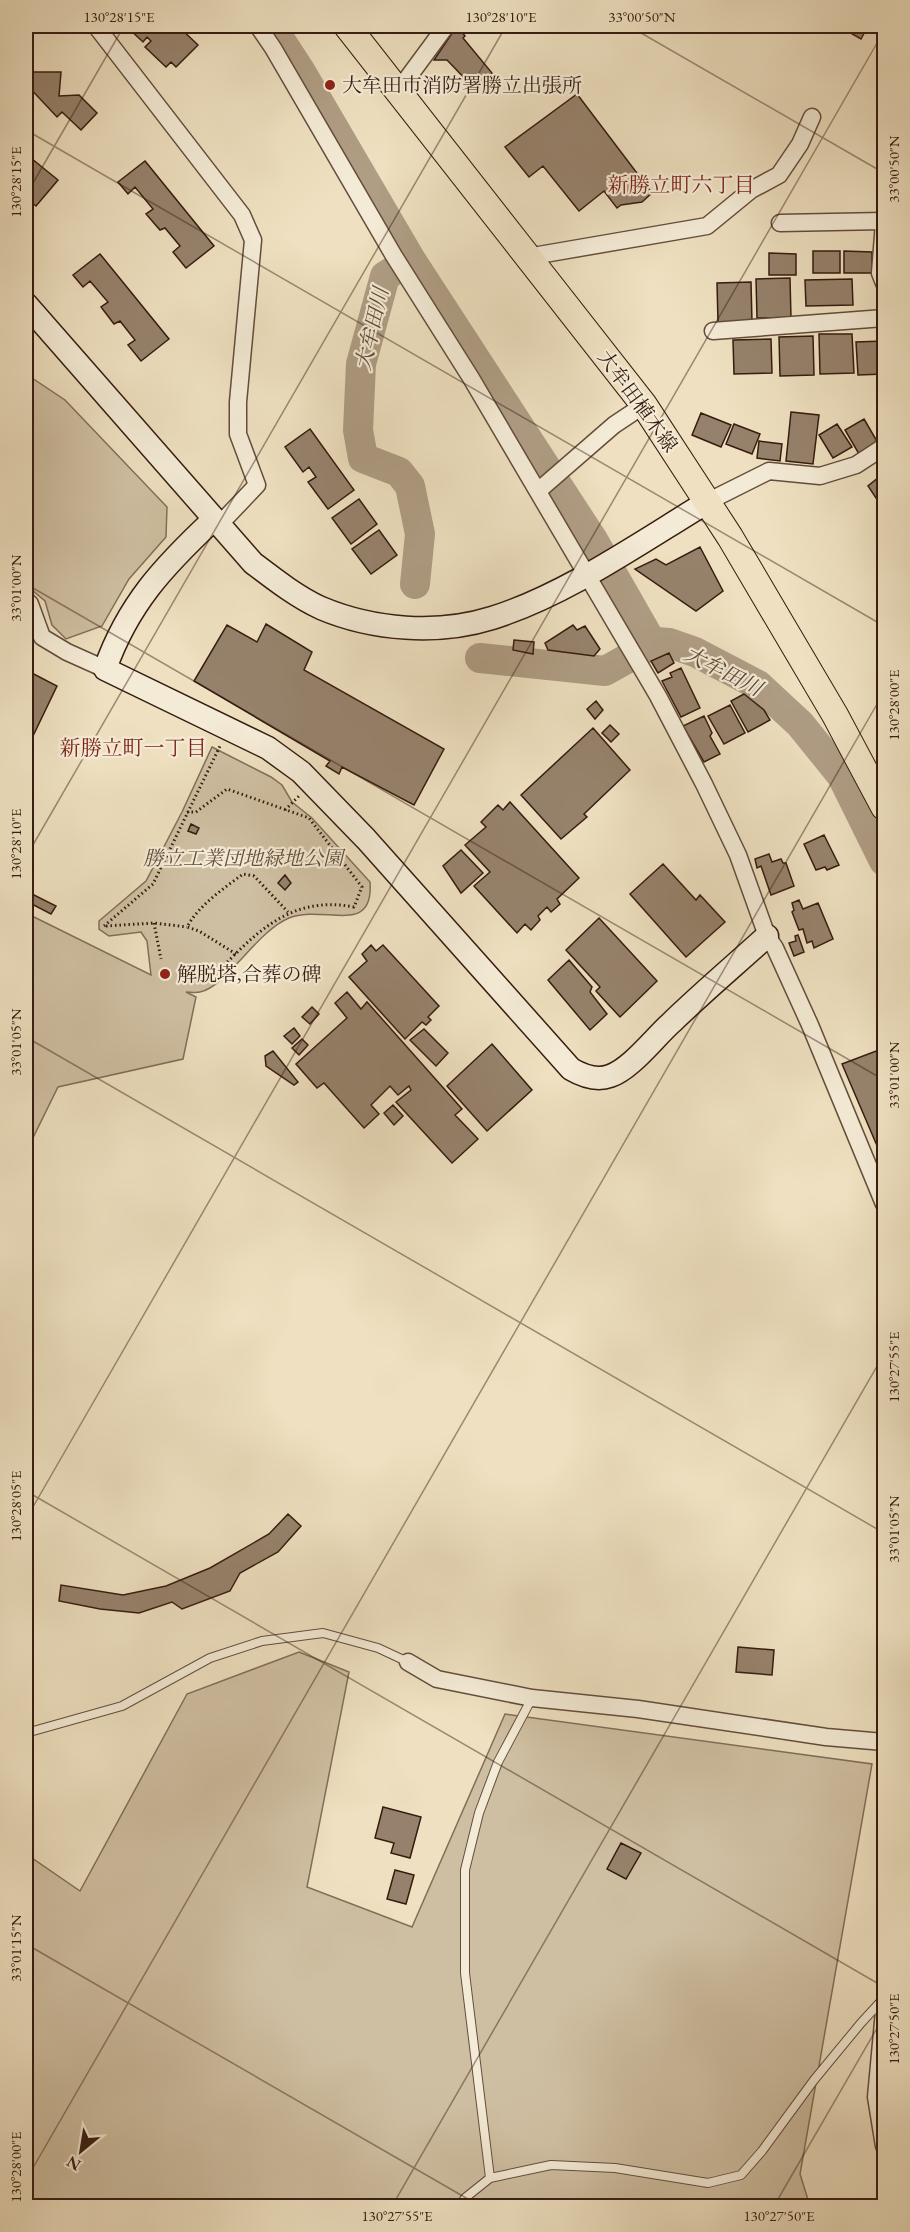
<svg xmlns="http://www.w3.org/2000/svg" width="910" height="2232" viewBox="0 0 910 2232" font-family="'EB Garamond','Noto Serif JP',serif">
	<rect width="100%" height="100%" fill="#eee0c0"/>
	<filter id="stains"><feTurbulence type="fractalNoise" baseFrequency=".00333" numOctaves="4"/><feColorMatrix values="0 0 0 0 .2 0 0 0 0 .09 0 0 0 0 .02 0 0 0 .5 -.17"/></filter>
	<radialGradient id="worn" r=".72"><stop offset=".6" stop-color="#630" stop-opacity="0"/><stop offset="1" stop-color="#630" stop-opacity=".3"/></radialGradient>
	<path fill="#cfbfa2" stroke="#826e59" stroke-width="1.5" d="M26,374L65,400L167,507L166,537L129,579L102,626L66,639L52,625L45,601L26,585Z
		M212,747L271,777L282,785L292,802L312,818L370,882C374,937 324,904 289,918C257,931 226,987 200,992C196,993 190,992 186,992L196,997L183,1059L58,1087L26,1152V913L151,975L147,941L141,932L109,936L99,929V921L146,881L182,812Z
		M299,1652L349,1672L307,1887L412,1927L505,1714L872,1764L800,2174L810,2206H26V1854L80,1891L187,1694Z"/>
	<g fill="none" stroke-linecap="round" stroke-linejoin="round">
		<path stroke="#af9d84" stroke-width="30" d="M271,26L301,72L411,260L385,276L361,364L358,430L363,458L399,472L410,486L420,534L415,584
			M411,260L593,540L653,645
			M480,658L605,671L657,642L669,643L695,652L758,685L800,724L842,776L884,861"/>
	</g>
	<path fill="#96826c" stroke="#361c10" stroke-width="1.5" d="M126,26H178L198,45L176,67L171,62L166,67L145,47L151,41L147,37L143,42Z
		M457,26L465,36L463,38L492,73L473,87L447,60H434Z
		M838,26H868L861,39Z
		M26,72H61L59,96L79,95L97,113L81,130L62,112L57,117L26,84Z
		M577,94L652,193L642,202L621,205L617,208L604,191L579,211L543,166L529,177L505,147Z
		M26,154L58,180L36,206L26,198Z
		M145,161L214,246L186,268L173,252L180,246L165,228L160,230L146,214L153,209L135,187L128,194L118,182Z
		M813,251H840V273H813Z
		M844,251L872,252V273H844Z
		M769,253L796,254V275H769Z
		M100,254L169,339L141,361L128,345L135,340L120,321L114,324L101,307L108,302L90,281L83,287L73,275Z
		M790,278L791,318H757L756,279Z
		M852,279L853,305L806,306L805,280Z
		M751,282L752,322H718L717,283Z
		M819,334H852L854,373L820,374Z
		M813,336L814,375L780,376L779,337Z
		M771,339L772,373L734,374L733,340Z
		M884,341V374L858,375L856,342Z
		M791,412L819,415L813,464L786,461Z
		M701,413L731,425L721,447L692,435Z
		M864,419L878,443L859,454L845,430Z
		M734,424L760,434L752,454L726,444Z
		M837,424L852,447L833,458L819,435Z
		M310,429L354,490L328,509L308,482L316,477L309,467L303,472L285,447Z
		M759,441L782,444L780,461L757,458Z
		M884,473V492L876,498L868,486Z
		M359,499L377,524L351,544L332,518Z
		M379,530L397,555L371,574L352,549Z
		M700,547L723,591L696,611L635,569L656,559L666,565Z
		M884,613V647L877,620Z
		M266,624L312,652L304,670L444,749L414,805L342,767L339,774L326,766L330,761L194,681L227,625L257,642Z
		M573,625L577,630L585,626L600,649L594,656L548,650L545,643Z
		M514,640L534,642L533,654L513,650Z
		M669,653L674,663L658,673L651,661Z
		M681,668L700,708L681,717L662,681L672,677L670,673Z
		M26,670L57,686L33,736L26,732Z
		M744,694L764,710L770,720L748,732L731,701Z
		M596,701L603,710L595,719L587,709Z
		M730,705L745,733L724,744L708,716Z
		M704,716L712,733L710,736L720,754L704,762L683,726Z
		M610,725L619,734L611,742L602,733Z
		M593,728L630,770L584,814L587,817L561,839L521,795Z
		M510,802L579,878L557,899L560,904L551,912L547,907L538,916L540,920L531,930L525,924L517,933L474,886L490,872L465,845L486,827L481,822L498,805L503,810Z
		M191,824L199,828L196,834L188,831Z
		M824,835L839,865L827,870L825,867L816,870L804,844Z
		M461,850L483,873L461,893L443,866Z
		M769,854L772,862L781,859L783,863H786L794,886L771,895L761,866L757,868L755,859Z
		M663,864L696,900L700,895L725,922L686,957L630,894Z
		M285,875L291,883L285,890L278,883Z
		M26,891L56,906L51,914L26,901Z
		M799,900L803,909L818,903L833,939L814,948L812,941L807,943L803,929L799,930L792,912L794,910L792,903Z
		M599,918L657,981L620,1017L596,991L600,987L566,950Z
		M798,935L804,952L794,956L789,943L796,941L795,936Z
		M371,945L376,951L383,945L439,1006L428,1017L431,1020L426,1025L422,1022L405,1039L349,977L367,961L362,954Z
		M569,960L592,987L590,992L607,1014L590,1030L548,980Z
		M347,992L361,1009L367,1002L462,1109L455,1115L478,1139L452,1163L396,1102L411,1090L409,1086L398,1095L390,1086L371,1105L379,1114L364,1128L324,1083L317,1088L296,1064L347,1018L335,1003Z
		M312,1007L319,1014L310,1024L302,1017Z
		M294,1028L300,1036L292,1044L284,1036Z
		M424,1029L448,1053L436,1066L410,1040Z
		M302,1039L308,1045L299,1055L292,1048Z
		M492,1044L532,1090L487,1131L447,1086Z
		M884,1048V1162L842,1064Z
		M273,1051L298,1082L294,1085L266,1066L265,1056Z
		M393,1105L403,1116L394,1125L384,1113Z
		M288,1514L301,1526L278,1552L240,1573L230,1591L182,1609L172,1602L139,1613L100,1609L59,1601L61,1585L123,1595L166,1586L210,1568L269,1534Z
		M738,1647L774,1650L772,1675L736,1672Z
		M383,1807L421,1817L410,1858L391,1853L394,1843L375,1838Z
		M621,1843L641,1853L626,1879L607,1869Z
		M395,1870L414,1875L406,1904L387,1899Z"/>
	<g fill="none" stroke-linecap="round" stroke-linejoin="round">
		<g stroke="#644d3c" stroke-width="10">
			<path id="lane" d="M26,1733L122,1706L210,1658L262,1641L323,1633L378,1648L408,1662
				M490,2178L465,1973V1870L479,1813L498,1762L532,1698
				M460,2206L465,2198L490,2178L551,2165L615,2168L708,2183L741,2175L762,2151L814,2080L861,2023L884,1998"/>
		</g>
		<g stroke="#644d3c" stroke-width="19">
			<path id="street" d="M96,26L242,215L253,240L238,402V434L257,485L219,525
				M258,26L273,48L394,256L471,378L658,696L704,784L738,855L767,936L775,948L810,1025L884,1204
				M398,91L446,26
				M780,223L884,221
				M884,223L880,273L884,283
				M527,257L707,226L751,190L779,175L800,144L812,117
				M713,331L884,318
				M538,491L614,425L644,405
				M709,501L769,471L820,476L856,465L882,448L884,443
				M26,600L30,604L42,637L67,652L105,669
				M408,1662L437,1679L532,1698L638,1709L826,1737L884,1742
				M884,2011L876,2097L884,2146"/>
		</g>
		<g stroke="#361c10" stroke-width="25">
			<path id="secondary" d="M26,304L253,563C274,579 297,597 321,608C373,630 438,635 492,618C566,595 641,542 709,501
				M213,520C164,566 128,604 105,669L268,748L301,772L366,839L571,1069C583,1076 596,1081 610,1076C631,1069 655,1037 672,1022C703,992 735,965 767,936"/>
		</g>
		<g stroke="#361c10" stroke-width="28">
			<path id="primary" d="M347,26L644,405L730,537L835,715L884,807"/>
		</g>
		<path stroke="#361c10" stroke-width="3" stroke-dasharray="1.5 3" stroke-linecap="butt" d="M285,810L299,796
			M187,812H196L227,789L309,818L362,887L354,907C287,894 251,938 209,981
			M154,923L161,959
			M104,926L153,884L220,746
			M106,926L154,923L187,927
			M236,954L199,931L187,927C199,905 223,889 243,874L254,876L288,912"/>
		<use href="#lane" stroke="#f4ebd6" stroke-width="8"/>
		<use href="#street" stroke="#f4ebd6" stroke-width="16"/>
		<use href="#secondary" stroke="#f4ebd6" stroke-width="22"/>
		<use href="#primary" stroke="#eee0c0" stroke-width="26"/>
	</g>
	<path fill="none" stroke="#361c10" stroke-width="1.5" stroke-opacity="0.45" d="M629,26L884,173M26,130L884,626M26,195L124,26M26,584L884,1080M26,857L506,26M26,1037L884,1533M26,1491L884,1987M26,1519L884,31M26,1944L480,2206M26,2180L884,692M392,2206L884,1354M774,2206L884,2016"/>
	<g fill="#8f2418" stroke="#f4ebd6" stroke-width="2">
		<circle cx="330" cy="85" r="6"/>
		<circle cx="165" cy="974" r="6"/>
	</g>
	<g text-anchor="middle" stroke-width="4.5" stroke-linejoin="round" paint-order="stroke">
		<g font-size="20" fill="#361c10" stroke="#f4ebd6" text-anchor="start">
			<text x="342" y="92">大牟田市消防署勝立出張所</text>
			<text x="177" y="981">解脱塔,合葬の碑</text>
		</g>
		<g font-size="20" fill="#361c10" stroke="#f4ebd6">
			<text transform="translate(638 401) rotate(54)" y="7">大牟田植木線</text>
		</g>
		<g font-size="20" font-style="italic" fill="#644d3c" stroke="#f4ebd6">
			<text x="243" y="865">勝立工業団地緑地公園</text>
		</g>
		<g font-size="21" fill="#7a1f14" stroke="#f4ebd6">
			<text x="681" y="192">新勝立町六丁目</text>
			<text x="133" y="755">新勝立町一丁目</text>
		</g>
		<g font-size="21" font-style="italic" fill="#604939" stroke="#f4ebd6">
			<text transform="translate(372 329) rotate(-77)" y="7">大牟田川</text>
			<text transform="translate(723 671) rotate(27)" y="7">大牟田川</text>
		</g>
	</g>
	<rect width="910" height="2232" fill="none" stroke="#eee0c0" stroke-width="66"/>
	<g transform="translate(81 2151) rotate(210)" stroke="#f4ebd6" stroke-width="4.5" paint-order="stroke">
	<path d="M0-4.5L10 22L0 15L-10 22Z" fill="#361c10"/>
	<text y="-9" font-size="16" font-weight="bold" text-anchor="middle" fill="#361c10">N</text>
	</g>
	<rect x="33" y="33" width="844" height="2166" fill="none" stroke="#361c10" stroke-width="2"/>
	<g font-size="15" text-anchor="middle" fill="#361c10">
		<text x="119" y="22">130°28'15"E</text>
		<text x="501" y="22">130°28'10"E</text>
		<text x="642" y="22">33°00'50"N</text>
		<text transform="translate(894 169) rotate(-90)" y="5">33°00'50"N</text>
		<text transform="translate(16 182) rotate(-90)" y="5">130°28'15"E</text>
		<text transform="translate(16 588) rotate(-90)" y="5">33°01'00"N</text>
		<text transform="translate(894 705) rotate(-90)" y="5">130°28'00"E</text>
		<text transform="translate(16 844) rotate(-90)" y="5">130°28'10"E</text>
		<text transform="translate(16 1042) rotate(-90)" y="5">33°01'05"N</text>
		<text transform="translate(894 1075) rotate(-90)" y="5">33°01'00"N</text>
		<text transform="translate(894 1367) rotate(-90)" y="5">130°27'55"E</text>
		<text transform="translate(16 1506) rotate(-90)" y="5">130°28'05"E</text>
		<text transform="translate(894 1529) rotate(-90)" y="5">33°01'05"N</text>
		<text transform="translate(16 1948) rotate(-90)" y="5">33°01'15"N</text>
		<text transform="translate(894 2029) rotate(-90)" y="5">130°27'50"E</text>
		<text transform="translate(16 2167) rotate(-90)" y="5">130°28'00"E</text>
		<text x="397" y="2221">130°27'55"E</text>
		<text x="779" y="2221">130°27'50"E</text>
	</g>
	<rect width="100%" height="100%" filter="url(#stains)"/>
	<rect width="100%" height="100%" fill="url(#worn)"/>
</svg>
